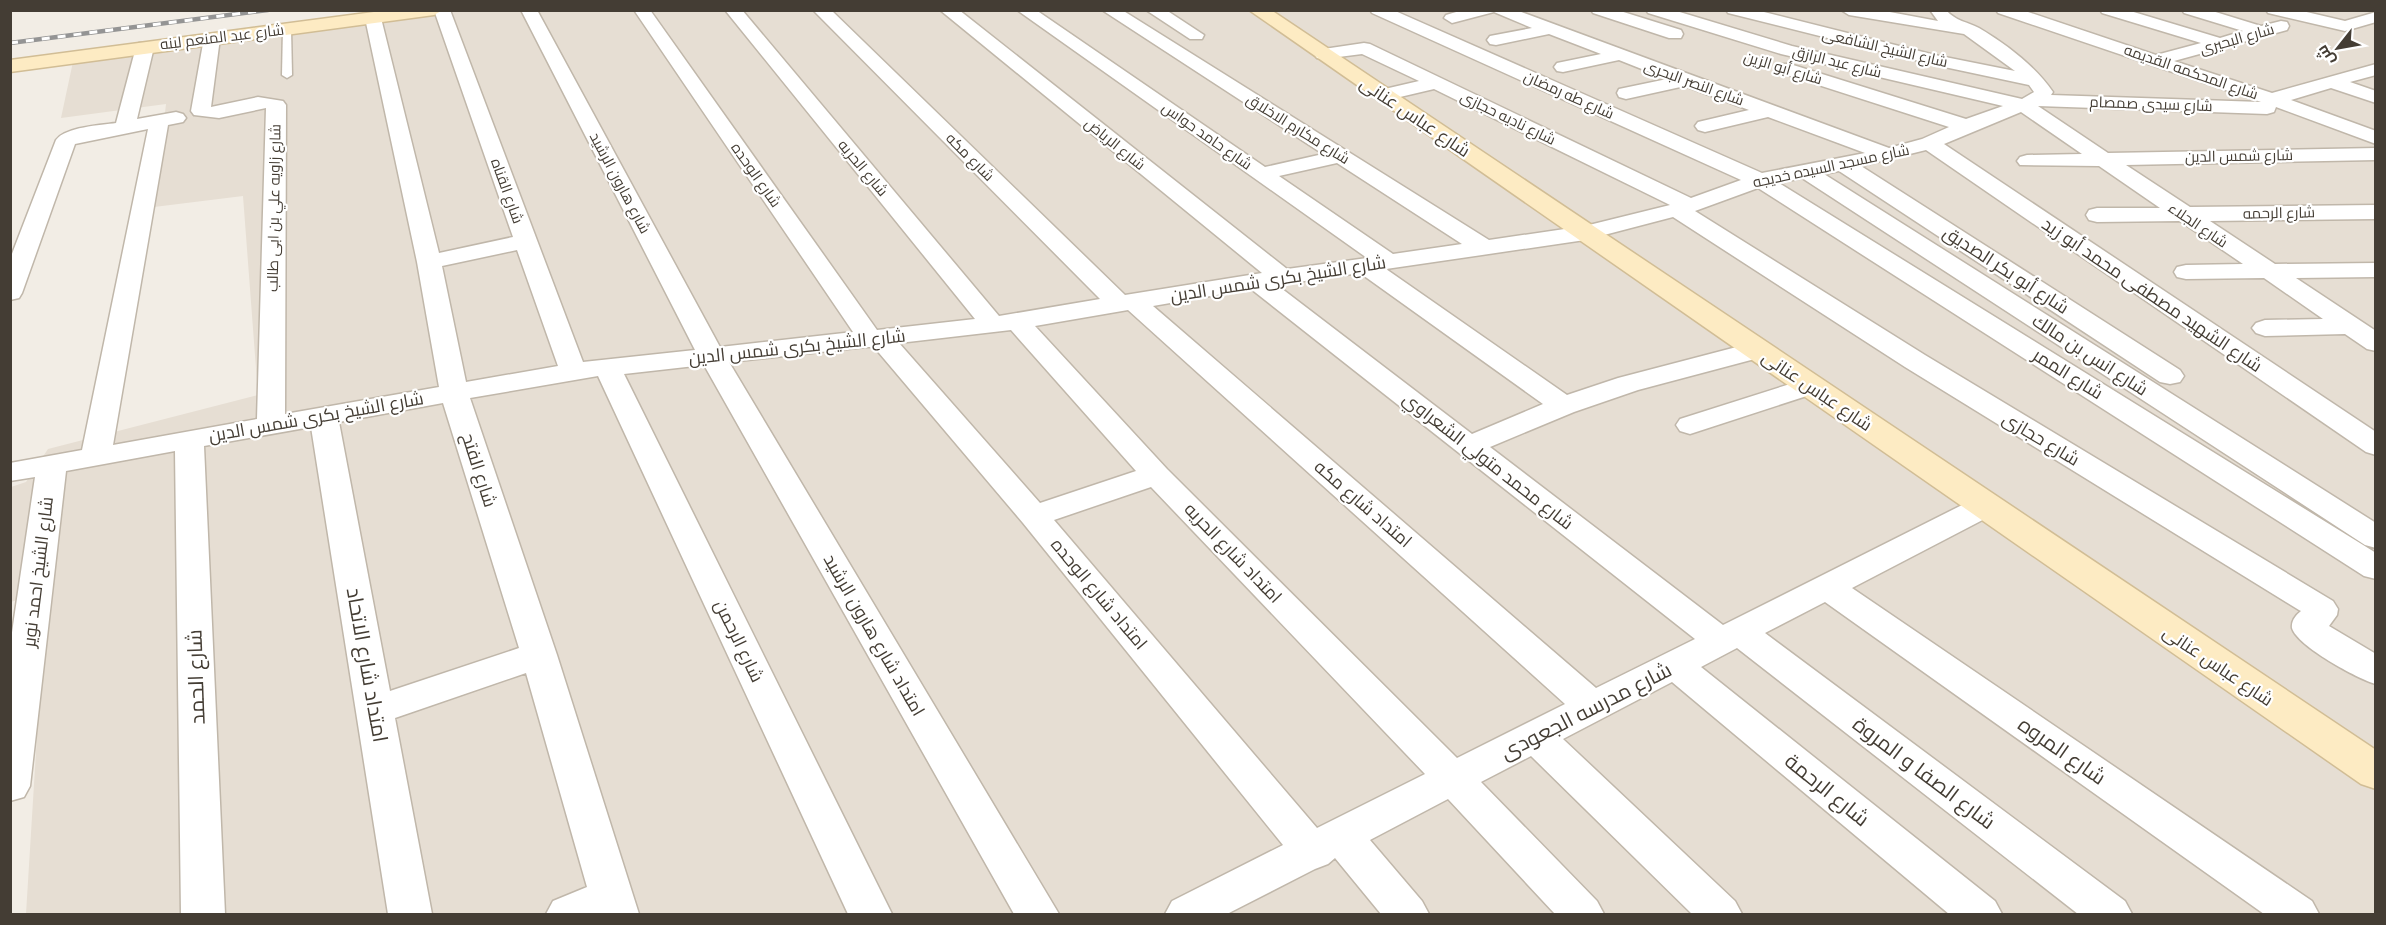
<svg xmlns="http://www.w3.org/2000/svg" width="2386" height="925" viewBox="0 0 2386 925" font-family="'Fira Sans Condensed',Cairo,sans-serif">
	<rect width="100%" height="100%" fill="#f2ede5"/>
	<path fill="#e6ded3" d="M394,10L2375,11V914H26L46,590L11,602V487L26,482L48,449L258,395L243,196L154,207L166,104L61,118L74,57Z"/>
	<g fill="none" stroke-linecap="round" stroke-linejoin="round">
		<g stroke="#c0b7aa" stroke-width="3">
			<path id="lane" d="M287,26L291,29L292,75L287,78L282,75L283,29Z"/>
		</g>
		<g stroke="#c0b7aa" stroke-width="3">
			<path id="street" d="M434,10H450L583,362L695,350L521,10H537L720,347L853,332L634,10H650L877,330L975,319L725,10H742L999,316L1100,299L813,10H831L1125,295L1262,273L940,10H959L1287,269L1367,258L1017,10H1036L1265,167L1323,154L1102,10H1122L1489,240L1585,226L1670,205L1434,89L1383,101L1376,99L1374,95L1376,91L1419,81L1362,54L1323,59L1317,58L1314,54L1317,50L1364,43L1370,44L1691,198L1741,180L1372,13L1370,10H1393L1762,173L1865,153L1768,117L1705,132L1698,130L1695,126L1698,122L1749,110L1685,86L1626,99L1619,97L1617,93L1619,89L1667,79L1619,60L1563,72L1557,71L1554,67L1557,63L1601,54L1549,34L1496,45L1490,44L1487,40L1490,36L1532,28L1494,12L1452,23L1444,18L1446,15L1463,10H1516L1889,148L1922,139L1949,127L1778,72L1775,68L1778,64H1790L1966,119L2003,106L1781,54L1648,13L1646,10H1673L1792,46L2022,99L2034,92L2029,85L1935,65L1728,13L1726,10H1756L1935,55L2015,71L1964,34L1849,15L1841,10H1879L1938,21L1930,10H1946C1955,21 1968,22 1979,28C2006,44 2035,66 2053,92L2051,95L2261,102L1998,13L1996,10H2022L2156,55L2201,43L2102,13L2100,10H2127L2220,38L2243,31L2184,13L2182,10H2209L2261,26L2281,21L2287,22L2289,26L2287,30L2174,61L2272,93L2376,64V75L2350,82L2376,91V103L2331,88L2291,100L2376,131V144L2276,107L2274,112L2267,114L2038,106L2108,153L2376,148V160L2126,165L2190,207L2376,205V219L2210,221L2275,264L2376,263V277L2296,278L2376,331V351L2367,349L2345,334L2265,336L2256,333L2252,328L2256,323L2265,320L2323,319L2264,278L2186,279L2177,277L2174,272L2177,267L2186,265L2243,264L2180,221L2097,222L2089,220L2086,215L2089,210L2097,208H2160L2099,166L2020,165L2017,161L2020,157L2027,155L2082,154L2021,112L1944,144L2376,432V455L2366,452L1926,150L1861,166L2180,370L2184,376L2180,382L2170,384L2160,382L1839,171L1824,174L2376,523V548L2365,545L1802,178L1779,183L2376,553V579L2364,576L1758,188L1695,211L1925,355L2333,601L2338,609L2337,615L2329,626L2376,654V684C2358,679 2297,646 2292,628C2291,621 2296,615 2301,611L2299,610L1905,367L1673,217L1585,240L1386,269L1567,395L1618,378L1748,344L1757,342L1766,344L1770,350L1766,356L1638,390L1574,412L1490,447L1723,625L1974,499L1985,496L1996,499L2001,506L1996,513L1852,588L2312,901L2319,914H2264L1825,602L1765,633L2125,901L2132,914H2078L1737,648L1701,667L1995,901L2002,914H1949L1672,682L1563,739L1735,901L1742,914H1692L1531,756L1481,782L1597,901L1604,914H1555L1448,799L1370,840L1422,901L1429,914H1381L1335,858L1328,864L1315,869L1227,914H1165L1172,901L1283,845L1023,523L874,347H866L729,362L1059,914H1014L704,365L624,374L892,914H848L598,376L470,398L557,655L639,914H546L553,901L587,887L526,673L395,718L432,914H388L311,427L204,446L225,914H181L175,451L66,471L30,786L24,797L10,801V646L35,477L10,481V463L82,450L148,129L75,144L22,293L19,298L10,300V259L56,140C65,127 101,125 116,123L136,47L139,43H151L154,47L137,119L176,112L183,114L186,118L183,122L168,125L113,445L257,419L266,108L219,118L194,115L191,111L204,38L206,34H218L220,38L211,107L258,97L283,101L286,105L285,414L439,387L417,262L365,18L367,15L373,13L381,18L439,253L513,237ZM1337,163L1462,244L1393,254L1279,176ZM517,250L558,366L466,382L442,266ZM1360,273L1543,404L1472,434L1277,285ZM1251,289L1695,639L1596,688L1153,306ZM1128,310L1565,704L1457,758L1167,469L1035,326ZM1011,330L1136,471L1040,503L899,343ZM443,403L519,648L390,691L339,422ZM1151,487L1425,774L1317,828L1054,520Z
				M1146,10H1166L1204,35L1202,39H1190Z
				M1591,10H1617L1681,30L1683,34L1681,38H1669L1593,13Z
				M2266,10H2298L2345,21L2376,12V22L2345,31L2268,13Z
				M1809,378L1819,380L1823,386L1819,392L1690,434L1680,431L1676,425L1680,419Z"/>
		</g>
		<g stroke="#d1bd95" stroke-width="3">
			<path id="secondary" d="M389,10H443L434,15L10,72V60Z
				M1249,10H1271L2376,750V789L2361,784Z"/>
		</g>
		<use href="#lane" fill="#fff" fill-rule="evenodd"/>
		<use href="#street" fill="#fff" fill-rule="evenodd"/>
		<use href="#secondary" fill="#fdebc3" fill-rule="evenodd"/>
		<g stroke="#949494" stroke-width="4.5">
			<path id="rail" d="M10,43L268,10"/>
		</g>
		<use href="#rail" stroke="#fff" stroke-width="3" stroke-dasharray="8" stroke-linecap="butt"/>
	</g>
	<g text-anchor="middle" stroke-width="4.5" stroke-linejoin="round" paint-order="stroke">
		<g font-size="15" fill="#443d34" stroke="#fff">
			<text transform="translate(222 37) rotate(-7)" y="5">شارع عبد المنعم لبنه</text>
			<text transform="translate(2237 39) rotate(-16)" y="5">شارع البحيرى</text>
			<text transform="translate(1885 48) rotate(13)" y="5">شارع الشيخ الشافعى</text>
			<text transform="translate(1837 62) rotate(14)" y="5">شارع عبد الرازق</text>
			<text transform="translate(1783 68) rotate(17)" y="5">شارع أبو الزين</text>
			<text transform="translate(2191 72) rotate(19)" y="5">شارع المحكمه القديمه</text>
			<text transform="translate(1694 83) rotate(20)" y="5">شارع النصر البحرى</text>
			<text transform="translate(1569 95) rotate(24)" y="5">شارع طه رمضان</text>
			<text transform="translate(2151 104) rotate(2)" y="5">شارع سيدى صمصام</text>
			<text transform="translate(1508 118) rotate(26)" y="5">شارع ناديه حجازى</text>
			<text transform="translate(1298 129) rotate(32)" y="5">شارع مكارم الاخلاق</text>
			<text transform="translate(1207 136) rotate(35)" y="5">شارع حامد حواس</text>
			<text transform="translate(1115 144) rotate(39)" y="5">شارع الرياض</text>
			<text transform="translate(2239 156) rotate(-1)" y="5">شارع شمس الدين</text>
			<text transform="translate(970 157) rotate(45)" y="5">شارع مكه</text>
			<text transform="translate(1831 166) rotate(-12)" y="5">شارع مسجد السيده خديجه</text>
			<text transform="translate(863 168) rotate(50)" y="5">شارع الحريه</text>
			<text transform="translate(756 175) rotate(55)" y="5">شارع الوحده</text>
			<text transform="translate(620 183) rotate(62)" y="5">شارع هارون الرشيد</text>
			<text transform="translate(507 191) rotate(70)" y="5">شارع القناه</text>
			<text transform="translate(274 208) rotate(-89)" y="5">شارع زاويه علي بن ابى طالب</text>
			<text transform="translate(2279 213) rotate(-1)" y="5">شارع الرحمه</text>
			<text transform="translate(2198 225) rotate(34)" y="5">شارع الجلاء</text>
		</g>
		<g font-size="18" fill="#443d34" stroke="#fff">
			<text transform="translate(1415 117) rotate(34)" y="6">شارع عباس عنانى</text>
			<text transform="translate(2006 270) rotate(33)" y="6">شارع أبو بكر الصديق</text>
			<text transform="translate(1278 279) rotate(-9)" y="6">شارع الشيخ بكرى شمس الدين</text>
			<text transform="translate(2152 295) rotate(34)" y="6">شارع الشهيد مصطفى محمد أبو زيد</text>
			<text transform="translate(797 347) rotate(-6)" y="6">شارع الشيخ بكرى شمس الدين</text>
			<text transform="translate(2090 355) rotate(33)" y="6">شارع انس بن مالك</text>
			<text transform="translate(2068 374) rotate(32)" y="6">شارع الممر</text>
			<text transform="translate(1817 391) rotate(34)" y="6">شارع عباس عنانى</text>
			<text transform="translate(316 417) rotate(-10)" y="6">شارع الشيخ بكرى شمس الدين</text>
			<text transform="translate(2041 439) rotate(31)" y="6">شارع حجازى</text>
			<text transform="translate(1488 461) rotate(38)" y="6">شارع محمد متولي الشعراوي</text>
			<text transform="translate(479 470) rotate(72)" y="6">شارع الفتح</text>
			<text transform="translate(1363 504) rotate(41)" y="6">امتداد شارع مكه</text>
			<text transform="translate(1233 553) rotate(46)" y="6">امتداد شارع الحريه</text>
			<text transform="translate(38 572) rotate(-83)" y="6">شارع الشيخ احمد نوير</text>
			<text transform="translate(1099 594) rotate(50)" y="6">امتداد شارع الوحده</text>
			<text transform="translate(874 635) rotate(60)" y="6">امتداد شارع هارون الرشيد</text>
			<text transform="translate(739 641) rotate(64)" y="6">شارع الرحمن</text>
			<text transform="translate(2218 666) rotate(34)" y="6">شارع عباس عنانى</text>
		</g>
		<g font-size="21" fill="#443d34" stroke="#fff">
			<text transform="translate(367 665) rotate(80)" y="7">امتداد شارع الاتحاد</text>
			<text transform="translate(196 677) rotate(-92)" y="7">شارع الحمد</text>
			<text transform="translate(1586 711) rotate(-27)" y="7">شارع مدرسه الجعودى</text>
			<text transform="translate(2062 751) rotate(35)" y="7">شارع المروه</text>
			<text transform="translate(1924 773) rotate(37)" y="7">شارع الصفا و المروة</text>
			<text transform="translate(1827 790) rotate(39)" y="7">شارع الرحمة</text>
		</g>
	</g>
	<rect width="2386" height="925" fill="none" stroke="#443d34" stroke-width="24"/>
	<g transform="translate(2338 48) rotate(239)" stroke="#ffffff" stroke-width="4.5" paint-order="stroke">
	<path d="M0-4.5L10 22L0 15L-10 22Z" fill="#443d34"/>
	<text y="-9" font-size="16" font-weight="bold" text-anchor="middle" fill="#443d34">ش</text>
	</g>
</svg>
